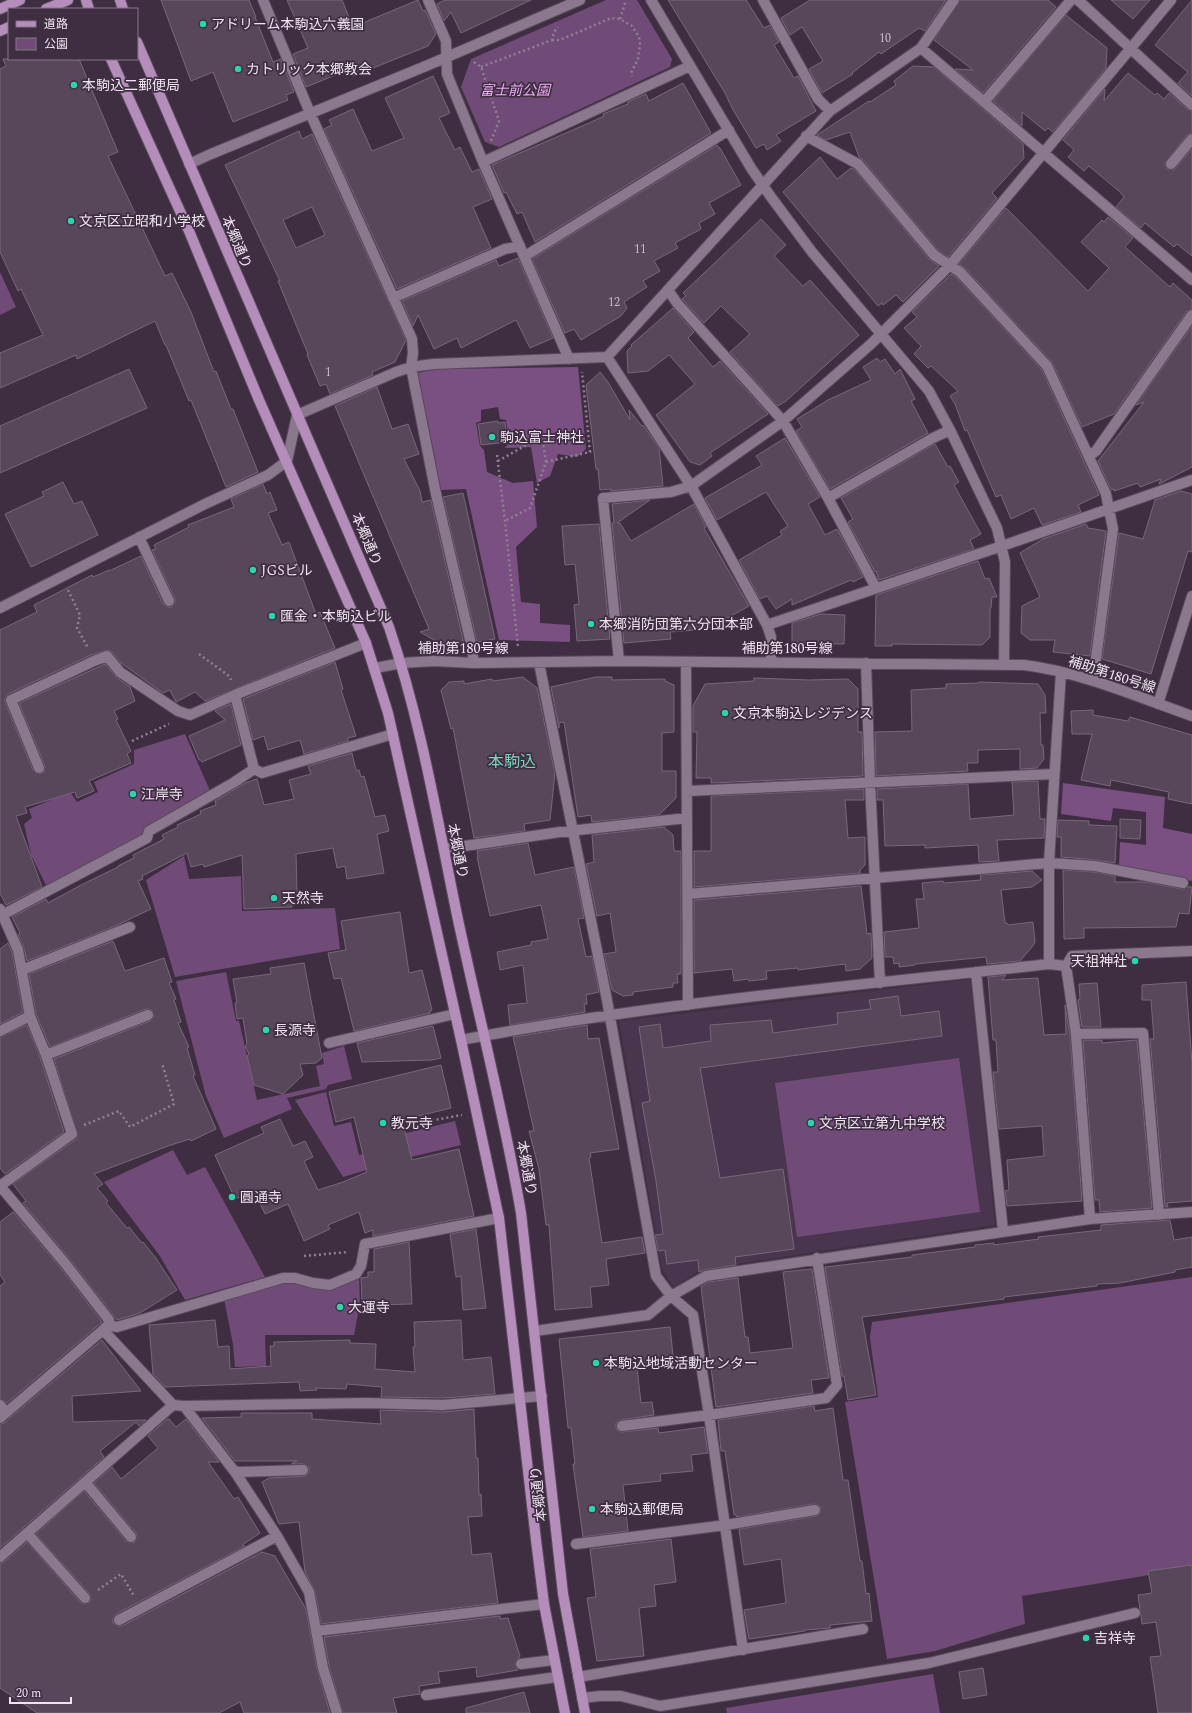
<svg xmlns="http://www.w3.org/2000/svg" width="1192" height="1713" viewBox="0 0 1192 1713" font-family="Spectral,'Noto Sans JP',serif">
	<rect width="100%" height="100%" fill="#3f2e42"/>
	<path fill="#4a354e" d="M971,979L995,1225L702,1269L674,1287L662,1269L619,1021Z"/>
	<path fill="#714b77" d="M606,0H637L672,59L670,67L499,147L485,142L461,87L471,59Z
		M0,272L16,307L0,315Z
		M185,734L211,793L144,837L47,887L31,855L24,824L32,818L29,809L70,792L77,802L98,792L94,782L134,764V750Z
		M184,856L189,879L241,876L242,911L335,908L340,949L175,977L146,880Z
		M226,972L236,1021H239L257,1100L320,1086L316,1066L324,1064L322,1053L344,1046L352,1079L328,1085L326,1089L287,1098L292,1109L224,1138L206,1096L176,981Z
		M959,1058L980,1212L797,1237L775,1083Z
		M326,1092L334,1126L351,1122L359,1155L404,1144L402,1134L455,1121L461,1145L407,1158L343,1177L295,1100Z
		M173,1150L187,1175L205,1167L265,1277L185,1300L160,1256L104,1182Z
		M359,1277L360,1303L354,1335H265L266,1366L235,1367L233,1344L224,1299L283,1282H297L313,1287Z
		M1192,1277V1568L1022,1596L1025,1624L935,1651L887,1659L845,1402L878,1397L870,1338L872,1322Z
		M933,1674L940,1713H727L726,1708Z"/>
	<path fill="#7a4f81" d="M578,367L586,449L577,457L558,454L550,476L537,483L531,447L505,448L509,443L506,420L500,419L498,407L481,410V421L476,423L480,446L484,450L487,472L513,483L533,481L537,527L516,547L521,602L540,604V623L570,625V642L499,640L466,489L441,490L418,373L435,369Z
		M1063,783L1165,797L1163,828L1192,834V881L1119,866L1120,842L1146,845V812L1113,808L1111,821L1061,814Z"/>
	<path fill="#58465b" stroke="#79667c" fill-rule="evenodd" d="M161,0H249L256,17H255L273,62L281,59L294,92L286,95L288,100L233,122L213,72L191,81Z
		M287,0H342L353,27L418,0L423,11L425,10L436,34L428,46L353,76L350,69L306,87L293,54L308,48Z
		M445,0H531L461,33L451,12L444,21L437,4Z
		M668,0H746L764,28L770,25L779,42L774,45L794,78L798,76L816,111L776,135L781,141L767,150L764,144L756,148L732,108L725,93Z
		M810,0H946L925,31L919,28L881,54L879,52L852,73L853,74L822,93L809,69L823,61L802,27L790,35L781,18Z
		M960,0H1048L1056,7L983,93L955,69L973,70L934,40Z
		M1111,0H1150L1133,19Z
		M1192,0V96L1178,83L1188,72L1155,45Z
		M1066,15L1107,48L1106,68L1053,132L1048,128L1045,131L1022,112V126L993,101Z
		M3,59H79L118,152L108,156L165,276L172,273L191,312L214,372L216,371L231,409H233L258,472L226,487L191,400L189,401L166,345H165L155,321L77,359L76,355L0,388V353L43,335L21,289L18,291L0,252V69L6,66Z
		M913,66L934,67L1023,144L1024,158L992,193L997,198L948,257L938,250L863,160L859,157L850,132L826,140L817,135L869,101L870,102L896,85L894,81Z
		M1128,73L1155,95L1157,93L1164,99L1169,93L1188,110L1192,111V133L1187,135L1165,163L1167,169L1174,170L1192,149V256L1177,244L1174,247L1145,223L1141,228L1116,207L1124,197L1120,192L1089,166L1084,171L1068,157L1074,150L1063,140L1105,89L1104,101Z
		M433,76L450,113L439,118L455,150L460,147L472,172L479,169L492,199L473,207L491,248L397,289L324,129L332,125L329,120L353,109L372,151L404,138L385,98Z
		M683,83L711,133L535,242L522,212L517,214L506,192L504,193L492,165L589,123L604,116L603,114L628,104V102L632,100L646,94L649,101Z
		M299,131L302,139L312,134L406,340L395,362L372,372L373,375L330,394L326,384L320,386L307,355L308,354L278,281H280L225,165ZM312,207L325,235L296,248L283,220Z
		M717,145L719,148H720L741,185L709,203L715,214L699,223L701,229L675,243L678,248L654,261L660,271L643,281L647,287L624,302L627,308L621,316L581,340L574,329L565,333L532,259Z
		M820,157L837,179L851,168L854,169L929,259L939,266L903,302L896,295L883,305L882,303L878,306L783,192Z
		M1006,208L1088,291L1109,268L1081,242L1102,220L1104,222L1108,217L1133,238L1125,247L1170,287L1173,283L1192,300V309L1187,311L1114,414L1082,427L1052,362L965,268L959,264Z
		M761,219L786,245L774,256L803,286L810,280L859,335L786,401L778,406L730,352L750,334L721,306L704,323L682,299L686,296L683,293Z
		M518,258L553,338L530,348L516,320L461,348L457,338L434,349L418,315L413,326L402,301L496,260L499,266Z
		M951,274L956,277L1042,370L1099,495L1078,505L1081,512L1042,525L1034,508L1011,519L1001,495L996,497L967,430L965,431L955,404L950,396L958,391L931,366L928,368L914,354L921,346L904,328L917,317L912,312Z
		M673,308L694,332L688,338L713,367L720,361L768,414L710,453L712,456L700,465L690,462L656,415L695,384L669,355L648,371L628,373L627,351L632,346L631,345Z
		M1192,326V467L1159,484L1161,479L1140,487L1138,483L1114,491V489L1111,490L1098,461L1144,402L1136,405Z
		M877,358L880,362L885,359L895,374L900,369L915,399L911,401L928,433L830,489L796,431L802,427L797,419L828,400L871,380L863,367Z
		M129,369L147,408L0,473V426Z
		M600,372L608,382L630,420L629,410L642,426L643,425L659,448L663,486L611,491V489L600,490L598,469H596L586,385Z
		M377,387L392,429L408,424L419,454L404,459L420,491L422,502L431,500L464,644H441L420,632L429,629L335,406Z
		M498,421V423L505,422L507,442L481,445L478,424Z
		M785,438L820,497L808,504L825,535L837,529L863,577L853,582L851,580L792,605V599L776,609L767,596L760,599L739,560L782,535L780,531L788,526L766,492L717,520L705,498L762,465L756,456Z
		M935,444L948,467L950,466L959,482L954,485L981,534L970,540L974,549L879,580L876,571L875,572L848,522L853,519L841,498Z
		M63,482L74,504L82,501L98,535L31,567L5,514L44,496L42,492Z
		M263,484L267,494L270,492L277,510L268,513L282,545L289,542L316,614L320,612L335,648L205,701L195,692L176,702L170,690L163,693L121,663L122,664L112,652L108,650L91,655L8,694L5,699V702L33,770L39,774L44,772L45,766L19,703L105,664L116,677L130,687L135,701L114,711L118,719L116,720L131,751L127,754L131,763L89,781L94,791L77,798L75,792L25,807L27,813L16,816L42,887L6,905L0,893V630L37,612L34,605L92,575L93,577L109,570V571L141,556L163,604L168,607H172L175,602V599L152,550L156,549L154,545L189,527L188,525L234,507L231,499Z
		M1181,491L1192,494V552L1188,551L1151,674L1102,659L1119,533L1143,539L1155,500Z
		M463,493L495,639L477,642L443,497Z
		M650,500L617,523H620L631,541L694,504L706,527L704,528L749,606L707,629L670,632L671,639L624,643L612,523H614L612,504Z
		M599,524L610,639L577,641L574,605L579,604L575,564L565,565L562,526Z
		M1086,524L1088,528L1106,531L1090,656L1053,652L1055,640H1030L1021,633L1022,606L1040,597L1020,553L1043,539Z
		M978,561L985,579L989,578L997,597H992L991,608L990,609V637L982,645L892,644V646H875L876,595Z
		M821,614L845,615L844,644L792,643V623Z
		M335,662L343,689L341,690L356,736L348,738V741L304,754L300,740L268,750L264,736L253,740L243,699Z
		M523,677L537,688L555,773L550,820L524,824L525,831L474,838L453,728L451,729L441,690L449,682L464,681V684L492,679L493,681Z
		M596,677H612V680L665,679V681L674,685V732L662,733V771H676V798L659,815L592,822L591,815L578,817L564,722L559,723V728L551,687Z
		M754,678L809,680L848,679L858,689V732H862L863,776L711,783V778H696L697,732H693V706L705,684L754,681Z
		M979,682L1038,684L1045,695L1046,713H1040L1041,745H1043L1044,759L1037,768L1020,769V749L978,750V763H967L968,771L876,776L875,732L912,731L911,690L946,688V684L979,683Z
		M231,704L241,745L202,762L201,760H199L189,736L225,720L215,711Z
		M1093,710V715L1128,721L1130,717L1192,735V804L1168,799L1169,792L1111,780L1110,786L1081,780L1092,734H1072L1071,711Z
		M352,753L356,770H359L361,777L364,776L375,817L385,815L389,831L377,834L384,873L347,879L345,866L337,868L333,848L296,854L297,893L291,894L292,907L244,909L242,855L204,867L203,864L191,867L187,853L142,876L143,879L138,881L151,909L111,928L27,961L24,948L18,935L20,933L12,917L46,899L48,903L81,885L118,867V866L134,858L133,855L164,839L162,835L178,827L177,825L201,814L200,811L216,805L215,801L245,783L257,779L264,805L294,799L289,780L311,774L308,766Z
		M1038,781L1040,819H1045L1044,838L997,840L999,861L979,862L978,845L925,848V845L885,846L883,800H877V789L968,784L970,819L1014,815L1012,782Z
		M864,789V800H845L848,838L865,837V865L860,870V873L694,887V851H711V796Z
		M1120,819L1141,820L1140,839L1120,838Z
		M1058,820L1089,821V825L1117,826L1115,863L1096,860L1061,857V837H1057Z
		M664,827L673,835L674,851H681V974H677L678,983H673V987L633,992V995L623,996L612,990L604,954L616,952L610,913L597,916L586,864L594,862L592,835Z
		M528,843L535,875L574,867L584,918L578,919L586,957L592,956L599,992L586,995L587,1004H584L585,1012L510,1025L508,1005L527,1003L523,965L500,970L497,952L531,945V942L548,939L541,905L490,916L477,857H478L477,851Z
		M1063,870L1094,872L1115,876V882H1146L1182,889L1188,887H1192L1189,914L1179,913L1176,927L1084,928V938L1064,939Z
		M1032,871L1042,880L1032,887L1001,890L1005,923H1007L1008,925L1033,922L1035,942L1032,947L1020,961L987,964L986,957L915,964V965L899,967V963L894,964L893,957H885L884,932L919,928L916,899H924L922,883L943,881L944,883L981,880L980,875Z
		M861,886L867,934L871,933L872,958L860,969L846,971L845,964L798,970V968L766,971L767,979L749,981L748,979L734,981L732,969L694,973V900Z
		M400,912L409,973L422,970L432,1010L430,1011V1013L354,1031L341,978L334,979L328,953L346,950L341,921Z
		M113,941L125,971L164,958L172,982L169,983L176,999L174,1000L181,1022L178,1023L189,1047L187,1048L195,1075L193,1076L216,1129L191,1141L190,1139L168,1146L94,1174L103,1184L97,1188L108,1201L106,1203L127,1228L129,1227L142,1243L143,1242L155,1257L177,1290L140,1313L117,1320L69,1258L23,1203L26,1201L13,1184L76,1139L78,1136L54,1059L150,1021L154,1016L152,1010L146,1009L50,1047L36,1014L29,974Z
		M8,943L12,952L23,1012L0,1024V949Z
		M304,963L322,1058L316,1063L300,1064L303,1075L283,1094L254,1085L247,1056L249,1054L245,1046L247,1044L243,1018L237,1019L235,1003H237L233,979L271,974L270,968Z
		M1006,975L1002,980L1038,978L1044,1035L1066,1034L1065,1005L1070,1035L1082,1201L1007,1206L1005,1191L1009,1190L1007,1160L1044,1156L1042,1126L999,1129L993,1072H998L996,1040H993L988,977Z
		M1186,982L1192,1063V1201L1167,1203L1168,1207H1165L1150,1039H1154L1151,1000H1142V985Z
		M1097,983L1101,1027H1082L1078,1000L1080,999L1079,984Z
		M898,996L901,1016L939,1011L942,1036L700,1068L720,1178L783,1169L794,1249L735,1257L736,1265L705,1270L699,1272L698,1260L667,1264L665,1250L658,1251L655,1235L663,1234L656,1181L642,1103L650,1101L639,1027L660,1024L663,1048L711,1041L710,1025L771,1020L773,1033L838,1024L837,1013L871,1009L869,1000Z
		M27,1025L40,1057L64,1132L5,1174L0,1168V1037Z
		M587,1025L588,1039L599,1038L619,1149L590,1153L591,1157L589,1158L602,1243L642,1237L645,1253L606,1259L609,1285L590,1287L592,1307L555,1310L549,1225H546L539,1169L529,1131H534L513,1037Z
		M433,1026L441,1058L432,1060L362,1062L357,1043Z
		M1083,1040H1102V1043L1137,1040L1152,1208L1100,1212L1099,1200H1095Z
		M441,1065L451,1108L402,1120L412,1160L459,1149L474,1216L373,1236V1230L365,1233L359,1212L328,1225L330,1229L304,1241L288,1204L265,1214L257,1197L250,1200L247,1194L235,1199L215,1155L264,1133L261,1127L280,1119L293,1146L305,1141L313,1157L304,1161L318,1190L343,1182L367,1172L354,1117L336,1122L329,1092Z
		M13,1212L59,1266L102,1322L7,1403L0,1399V1286L5,1282L0,1275V1222Z
		M1170,1220L1174,1240L1192,1237V1267L1175,1270V1272L1120,1283L1097,1284V1286L1004,1297V1299L862,1317L876,1395L848,1400L844,1376H842L825,1267L912,1257V1255L975,1247V1245L994,1243V1245L1039,1239L1038,1237L1101,1230V1225Z
		M476,1229L486,1308L463,1310L461,1276L456,1277L450,1234Z
		M409,1242L412,1304L374,1305V1301H362L361,1278L368,1277V1272H374V1249Z
		M812,1269L829,1378L811,1380L813,1393L716,1407L701,1287L708,1282L738,1278L745,1337H748L750,1353L793,1348L783,1272Z
		M215,1320L218,1347L229,1346L230,1369L271,1366L270,1346H274V1342L350,1340V1343L376,1344L375,1369L415,1372L413,1347H415L414,1322L461,1320L463,1360L491,1357L495,1394L443,1398L381,1397L382,1387L347,1384L346,1389L316,1388L317,1390L300,1391L299,1382L165,1387L153,1374L149,1325Z
		M670,1327L674,1364L637,1368L641,1403L652,1402L654,1415L621,1420L616,1423V1427L617,1430L622,1432L658,1428L659,1433L704,1427L708,1453L691,1455L693,1471L660,1474L661,1481L623,1485L628,1531L583,1537L573,1464H575L571,1428H568L559,1339Z
		M102,1340L141,1391L72,1396L73,1422L146,1420L139,1426L136,1422L100,1451L104,1457L0,1548V1424L4,1423Z
		M814,1406L815,1411L833,1408L843,1480H848L860,1561H862L866,1594L869,1593L872,1621L830,1625V1628L805,1630V1631L749,1639L744,1610L786,1603L781,1559L744,1565L739,1529L816,1516L819,1515L821,1509L820,1506L814,1504L737,1517L736,1515H734L725,1451H721L718,1420Z
		M474,1409L476,1458H478L479,1495L481,1494L482,1516L468,1517L472,1555L491,1553L498,1603L321,1624L315,1591L305,1572L299,1522L279,1524L262,1482L269,1478L306,1476L309,1473V1467L303,1464H291L297,1461H235L202,1418L241,1417V1413H312V1419L381,1424L380,1410L443,1412Z
		M167,1419H169L176,1427L186,1419L219,1462H208L234,1499L238,1497L260,1533L242,1545L245,1546L116,1614L113,1619V1623L118,1626H122L262,1552L275,1556L306,1609L317,1669L330,1713H244L240,1702L219,1713H37L0,1688V1563L4,1562L27,1542L80,1602L83,1604L89,1603L91,1600L90,1594L36,1534L84,1491L126,1541L132,1543L135,1542L137,1536L136,1533L94,1483L112,1467L121,1479L158,1448L148,1436Z
		M671,1539L676,1582L654,1585L656,1606L639,1608L644,1656L597,1661L587,1598L596,1597L590,1549Z
		M1192,1565V1713H1158L1150,1657L1161,1656L1156,1622L1142,1624L1138,1595L1152,1593L1148,1571Z
		M500,1616V1619L508,1618L520,1656L515,1664L518,1670L477,1677L476,1667L438,1672L440,1683L419,1686L420,1694L393,1698L397,1713H343L329,1666L324,1637Z
		M983,1668L987,1695L963,1699L959,1672Z
		M524,1692L530,1713H466V1708Z"/>
	<g fill="none" stroke-linecap="round" stroke-linejoin="round">
		<g stroke="#594b5c" stroke-width="12">
			<path id="minor" d="M263,0L310,113L412,339L413,353L411,367L436,494L472,648L474,663
				M428,0L446,41L447,74L451,84L483,162L569,359
				M651,0L751,168L771,197L812,252L929,391L950,430L997,528L1005,562L1004,664
				M763,0L818,99L830,111
				M1078,0L1192,105
				M921,48L1192,280
				M984,102L1071,0
				M806,136L858,164L934,255L960,272L1047,366L1106,494L1113,529L1093,681
				M483,162L690,66
				M189,164L211,154L426,66L580,0
				M1171,164L1192,139
				M525,256L729,130
				M668,290L677,303L783,421L828,498L876,588
				M393,298L505,249L520,246
				M607,357L691,486L767,625L771,637V662
				M1089,456L1096,451L1192,315
				M828,498L933,438L950,430
				M139,537L169,601
				M0,608L205,504L268,475L287,461L297,415L396,372L411,367L433,364L607,357L830,111L921,48L954,0
				M767,625L1002,546L1192,480
				M619,661L603,498L671,492L691,486L783,421L871,344L950,265L1171,0
				M686,662L688,1005
				M539,663L607,1000L656,1276L671,1296L693,1315L709,1415L743,1650
				M866,663L870,783L880,983
				M375,668L402,663L434,661L474,663L619,661L1024,665C1081,672 1138,697 1192,716
				M235,695L254,769L262,773L393,734
				M1158,704L1192,596
				M39,768L11,700L94,661L107,656L120,672L178,711L190,715L237,694L366,643
				M687,791L1054,774
				M444,849L560,832L687,818
				M688,894L1049,863L1095,866L1183,883
				M0,909L18,950L30,1016L46,1055L72,1134L0,1186L64,1262L109,1320L108,1325L103,1330L0,1418
				M2,915L147,838L149,831L233,783L254,769
				M1049,964V863L1061,672
				M1066,966L1072,956L1192,951
				M22,970L130,927
				M976,972L1003,1231
				M0,1031L30,1016
				M1076,1034L1143,1033L1159,1215
				M461,1040C655,1003 852,986 1049,964L1066,966L1076,1034L1090,1219
				M329,1043L455,1014
				M46,1055L148,1015
				M108,1325L117,1327L283,1278H295L313,1283L330,1285L356,1274L361,1266L365,1244L499,1218
				M103,1330L173,1405L184,1406L366,1403L443,1405L542,1396
				M535,1331L648,1315L671,1296L706,1276L1090,1219L1192,1212
				M0,1405L6,1413
				M184,1406L235,1472L277,1536L309,1592L323,1668L337,1713
				M622,1426L709,1415L826,1398L837,1385L817,1258
				M235,1472L303,1470
				M85,1482L131,1537
				M27,1533L85,1598
				M576,1544L726,1525L815,1510
				M0,1557L173,1405
				M119,1620L277,1536
				M317,1631L544,1604
				M521,1664L554,1660
				M578,1677L863,1629
				M426,1695L557,1677
				M582,1698L600,1696H621L660,1706L929,1663L1135,1613"/>
		</g>
		<g stroke="#594b5c" stroke-width="12">
			<path id="major" d="M86,0L89,9
				M120,0L123,9
				M0,9L20,0
				M46,9L68,0
				M0,31L9,27
				M137,42L389,627C421,721 437,818 457,915C478,1014 504,1113 521,1213L563,1594L585,1713
				M111,59L189,231L259,400L366,643L388,713L461,1040L499,1218L536,1540L544,1604L565,1713"/>
		</g>
		<path stroke="#8f8191" stroke-width="2.5" stroke-dasharray="2 3" stroke-linecap="butt" d="M620,19L626,0
			M552,40H560L611,18L620,19L632,26L639,37L640,44L638,59L631,73L632,76
			M474,62L481,67L499,121L491,141
			M481,67L552,40L554,32L558,27
			M497,455L505,521L518,647
			M498,461L542,436L546,462L530,508L505,521
			M546,462L590,452L582,372
			M68,590L80,615L77,628L88,648
			M199,654L229,676L231,680
			M132,741L169,724
			M84,1125L119,1111L130,1127L174,1104L162,1063
			M407,1125L462,1115
			M304,1256L348,1252
			M98,1590L121,1574L134,1596"/>
		<use href="#minor" stroke="#8b778e" stroke-width="10"/>
		<use href="#major" stroke="#b48dba" stroke-width="10"/>
	</g>
	<g fill="#29d5ad" stroke="#3f2e42" stroke-width="1.5">
		<circle cx="203" cy="24" r="4"/>
		<circle cx="238" cy="69" r="4"/>
		<circle cx="74" cy="85" r="4"/>
		<circle cx="71" cy="221" r="4"/>
		<circle cx="492" cy="437" r="4"/>
		<circle cx="253" cy="570" r="4"/>
		<circle cx="272" cy="616" r="4"/>
		<circle cx="591" cy="624" r="4"/>
		<circle cx="725" cy="713" r="4"/>
		<circle cx="133" cy="794" r="4"/>
		<circle cx="274" cy="898" r="4"/>
		<circle cx="1135" cy="961" r="4"/>
		<circle cx="266" cy="1030" r="4"/>
		<circle cx="383" cy="1123" r="4"/>
		<circle cx="811" cy="1123" r="4"/>
		<circle cx="232" cy="1197" r="4"/>
		<circle cx="340" cy="1307" r="4"/>
		<circle cx="596" cy="1363" r="4"/>
		<circle cx="592" cy="1509" r="4"/>
		<circle cx="1086" cy="1638" r="4"/>
	</g>
	<g text-anchor="middle" stroke-width="3.5" stroke-linejoin="round" paint-order="stroke">
		<g font-size="12" fill="#c8bcca">
			<text x="885" y="42">10</text>
			<text x="640" y="253">11</text>
			<text x="614" y="306">12</text>
			<text x="328" y="376">1</text>
		</g>
		<g font-size="14" fill="#eee3ef" stroke="#3f2e42" text-anchor="start">
			<text x="211" y="29">アドリーム本駒込六義園</text>
			<text x="246" y="74">カトリック本郷教会</text>
			<text x="82" y="90">本駒込二郵便局</text>
			<text x="79" y="226">文京区立昭和小学校</text>
			<text x="500" y="442">駒込富士神社</text>
			<text x="261" y="575">JGSビル</text>
			<text x="280" y="621">匯金・本駒込ビル</text>
			<text x="599" y="629">本郷消防団第六分団本部</text>
			<text x="733" y="718">文京本駒込レジデンス</text>
			<text x="141" y="799">江岸寺</text>
			<text x="282" y="903">天然寺</text>
			<text x="1127" y="966" text-anchor="end">天祖神社</text>
			<text x="274" y="1035">長源寺</text>
			<text x="391" y="1128">教元寺</text>
			<text x="819" y="1128">文京区立第九中学校</text>
			<text x="240" y="1202">圓通寺</text>
			<text x="348" y="1312">大運寺</text>
			<text x="604" y="1368">本駒込地域活動センター</text>
			<text x="600" y="1514">本駒込郵便局</text>
			<text x="1094" y="1643">吉祥寺</text>
		</g>
		<g font-size="14" font-style="italic" fill="#eeaef8" stroke="#3f2e42">
			<text x="515" y="95">富士前公園</text>
		</g>
		<g font-size="14" fill="#eee3ef" stroke="#3f2e42">
			<text transform="translate(237 242) rotate(67)" y="5">本郷通り</text>
			<text transform="translate(367 539) rotate(67)" y="5">本郷通り</text>
			<text x="463" y="653">補助第180号線</text>
			<text x="787" y="653">補助第180号線</text>
			<text transform="translate(1112 674) rotate(18)" y="5">補助第180号線</text>
			<text transform="translate(458 851) rotate(78)" y="5">本郷通り</text>
			<text transform="translate(527 1168) rotate(79)" y="5">本郷通り</text>
			<text transform="translate(538 1494) rotate(-96)" y="5">本郷通り</text>
		</g>
		<g font-size="16" fill="#76d5b8" stroke="#3f2e42">
			<text x="512" y="767">本駒込</text>
		</g>
	</g>
	<rect x="8" y="8" width="130" height="52" fill="#3f2e42" stroke="#857687"/>
	<rect x="16" y="21" width="20" height="6" fill="#b48dba" stroke="#857687"/>
	<text x="44" y="28" font-size="12" fill="#eee3ef">道路</text>
	<rect x="16" y="38" width="20" height="12" fill="#714b77" stroke="#857687"/>
	<text x="44" y="48" font-size="12" fill="#eee3ef">公園</text>
	<path d="M10 1697v6h61v-6" fill="none" stroke="#eee3ef" stroke-width="2"/>
	<text x="16" y="1697" font-size="12" fill="#eee3ef" stroke="#3f2e42" stroke-width="3" paint-order="stroke">20 m</text>
</svg>
